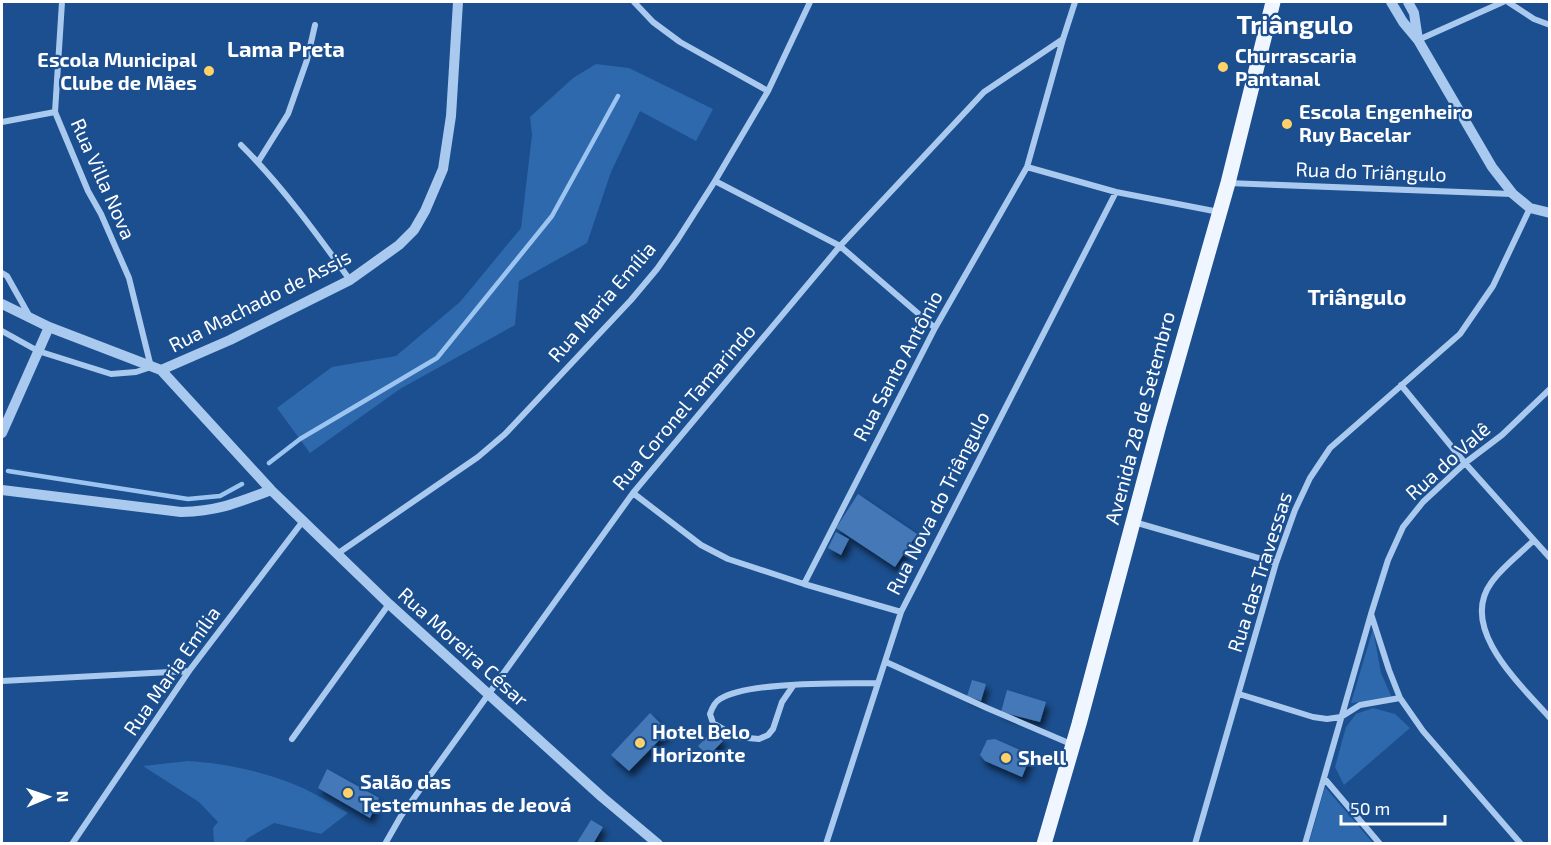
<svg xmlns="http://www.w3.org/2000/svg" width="1551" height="845" viewBox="0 0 1551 845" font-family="'Exo 2',sans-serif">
	<defs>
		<filter id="shadow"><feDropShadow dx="3.5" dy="6" stdDeviation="3" flood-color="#0009"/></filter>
	</defs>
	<rect width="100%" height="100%" fill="#1b4f8f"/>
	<path fill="#2e69ad" d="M596,64L629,68L713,109L696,141L640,111L611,172L587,243L519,281L515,325L400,389L310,453L277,408L332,367L396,356L460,302L521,228L532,135L530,117L573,78Z
		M1373,629L1381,673L1392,698L1351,703Z
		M1373,708L1395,714L1410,728L1344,785L1335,767L1346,727L1356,714Z
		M188,761C224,763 266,772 298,786C315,793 332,804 348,813L321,834L274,823L248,838L244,843H214L213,828L218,822L199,802L143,766Z
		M1325,787L1373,843H1309Z"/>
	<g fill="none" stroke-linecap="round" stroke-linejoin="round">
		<path stroke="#9cc4f0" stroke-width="4.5" d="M269,463L300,439L437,358L552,216L618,96
			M8,471L188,499L220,496L242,484"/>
	</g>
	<path fill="#4478b7" filter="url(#shadow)" d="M858,494L917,534L895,567L836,528Z
		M836,532L849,539L841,555L828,548Z
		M972,680L986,684L981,701L967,696Z
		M1007,690L1046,702L1040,722L1001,712Z
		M650,713L668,731L629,771L611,755Z
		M713,731L723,741L708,756L698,746Z
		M995,739L1031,755L1022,777L985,761L980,755L987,740Z
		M327,769L379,798L370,818L318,788Z
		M591,820L603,827L593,844H576Z"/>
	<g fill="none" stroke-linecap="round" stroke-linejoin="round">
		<path stroke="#a9c9ee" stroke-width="6" d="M634,2L653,22L680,42L768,91
			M1508,2L1534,19L1550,25
			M1418,40L1503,2
			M2,122L55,112
			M241,145C282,186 316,233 350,280
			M258,162L288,114L307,60L315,25
			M1027,167L1116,192L1219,212
			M715,181L840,246L935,328
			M1228,183L1512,194
			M2,273L7,276L30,317
			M2,331L38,351L111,374L136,372L151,367L129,278L101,214L88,191L55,112L62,2
			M1401,385L1465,463L1550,558
			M633,493L701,545L728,559L804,584L901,612
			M1134,522L1276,563
			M1534,540C1520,554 1502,567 1491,583C1458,629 1522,686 1550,718
			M337,554L478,457L505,434L631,300L657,269L678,239L715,181L768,91L810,2
			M804,584L935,328L1027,167L1063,39L1075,2
			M886,662L987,708L1071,744
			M2,681L189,671
			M793,686L782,702L773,729L768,735L759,739L737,737L713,723L710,714C712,708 715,702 720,699C749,681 841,684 878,683
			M1239,694L1313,717L1327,719L1341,717L1360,705L1400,698
			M292,739L389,604
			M1324,778L1380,844
			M72,844L189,671L303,521
			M385,844L401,816L633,493L840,246L984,92L1063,39
			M826,844L901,612L1116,192
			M1195,844L1276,563L1295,510L1310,478L1330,448L1460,334L1493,286L1530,208
			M1305,844L1371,614
			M1521,844L1423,731L1400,698L1389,670L1371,614L1388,560L1403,527L1423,502L1465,463L1502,435L1550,389"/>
		<path stroke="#a9c9ee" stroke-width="10" d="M1391,2L1403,22L1418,40L1492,167L1513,194L1530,208L1550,213
			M1408,2L1414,13L1418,40
			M2,304L49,327L161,370L271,490L389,604L602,797L658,844
			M161,370L230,340L350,280L399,245L414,230L425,211L443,169L451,116L458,2
			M2,433L49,327
			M2,490L181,512C218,511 237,503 271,490"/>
		<path stroke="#f0f6ff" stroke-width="15" d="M1044,844L1079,724L1159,425L1228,183L1273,2"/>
	</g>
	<g fill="#ffd166" stroke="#1b4f8f" stroke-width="2">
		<circle cx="1223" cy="67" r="6"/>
		<circle cx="209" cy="71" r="6"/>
		<circle cx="1287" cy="124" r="6"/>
		<circle cx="640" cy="743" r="6"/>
		<circle cx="1006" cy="758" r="6"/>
		<circle cx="348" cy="793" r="6"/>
	</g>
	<g text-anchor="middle" stroke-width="4.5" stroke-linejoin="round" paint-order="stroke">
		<g font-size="20" font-weight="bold" fill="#fff" stroke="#1b4f8f" text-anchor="start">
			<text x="1235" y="63">Churrascaria<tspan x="1235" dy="23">Pantanal</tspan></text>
			<text x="197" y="67" text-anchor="end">Escola Municipal<tspan x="197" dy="23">Clube de Mães</tspan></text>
			<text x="1299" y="119">Escola Engenheiro<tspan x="1299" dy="23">Ruy Bacelar</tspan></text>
			<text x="652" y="739">Hotel Belo<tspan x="652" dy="23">Horizonte</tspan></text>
			<text x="1018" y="765">Shell</text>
			<text x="360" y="789">Salão das<tspan x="360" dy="23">Testemunhas de Jeová</tspan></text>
		</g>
		<g font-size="20" fill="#fff" stroke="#1b4f8f">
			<text transform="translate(1371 172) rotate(2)" y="7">Rua do Triângulo</text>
			<text transform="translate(103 179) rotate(66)" y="7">Rua Villa Nova</text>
			<text transform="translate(260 301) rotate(-27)" y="7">Rua Machado de Assis</text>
			<text transform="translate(602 302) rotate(-49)" y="7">Rua Maria Emília</text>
			<text transform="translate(898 366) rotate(-62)" y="7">Rua Santo Antônio</text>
			<text transform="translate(684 407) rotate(-50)" y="7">Rua Coronel Tamarindo</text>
			<text transform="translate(1140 418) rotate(-75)" y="7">Avenida 28 de Setembro</text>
			<text transform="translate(1448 461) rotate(-42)" y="7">Rua do Valê</text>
			<text transform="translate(938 503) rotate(-63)" y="7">Rua Nova do Triângulo</text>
			<text transform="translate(1260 572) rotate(-72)" y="7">Rua das Travessas</text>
			<text transform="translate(463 647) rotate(42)" y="7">Rua Moreira César</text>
			<text transform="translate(172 671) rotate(-55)" y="7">Rua Maria Emília</text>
		</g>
		<g font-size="22" font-weight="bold" fill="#fff" stroke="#1b4f8f">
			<text x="286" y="57">Lama Preta</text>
			<text x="1357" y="305">Triângulo</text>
		</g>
		<g font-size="26" font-weight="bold" fill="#fff" stroke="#1b4f8f">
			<text x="1295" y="34">Triângulo</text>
		</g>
	</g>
	<rect width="1551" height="845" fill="none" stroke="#ffffff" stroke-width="6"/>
	<g transform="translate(48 797) rotate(88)" stroke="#1b4f8f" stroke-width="4.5" paint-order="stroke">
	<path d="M0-4.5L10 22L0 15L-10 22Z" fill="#ffffff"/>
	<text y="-9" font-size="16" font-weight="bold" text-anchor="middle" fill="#ffffff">N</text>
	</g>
	<path d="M1341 815v9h104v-9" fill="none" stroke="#ffffff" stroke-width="3"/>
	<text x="1350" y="815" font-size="18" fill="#ffffff" stroke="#1b4f8f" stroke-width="4.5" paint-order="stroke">50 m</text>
</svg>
